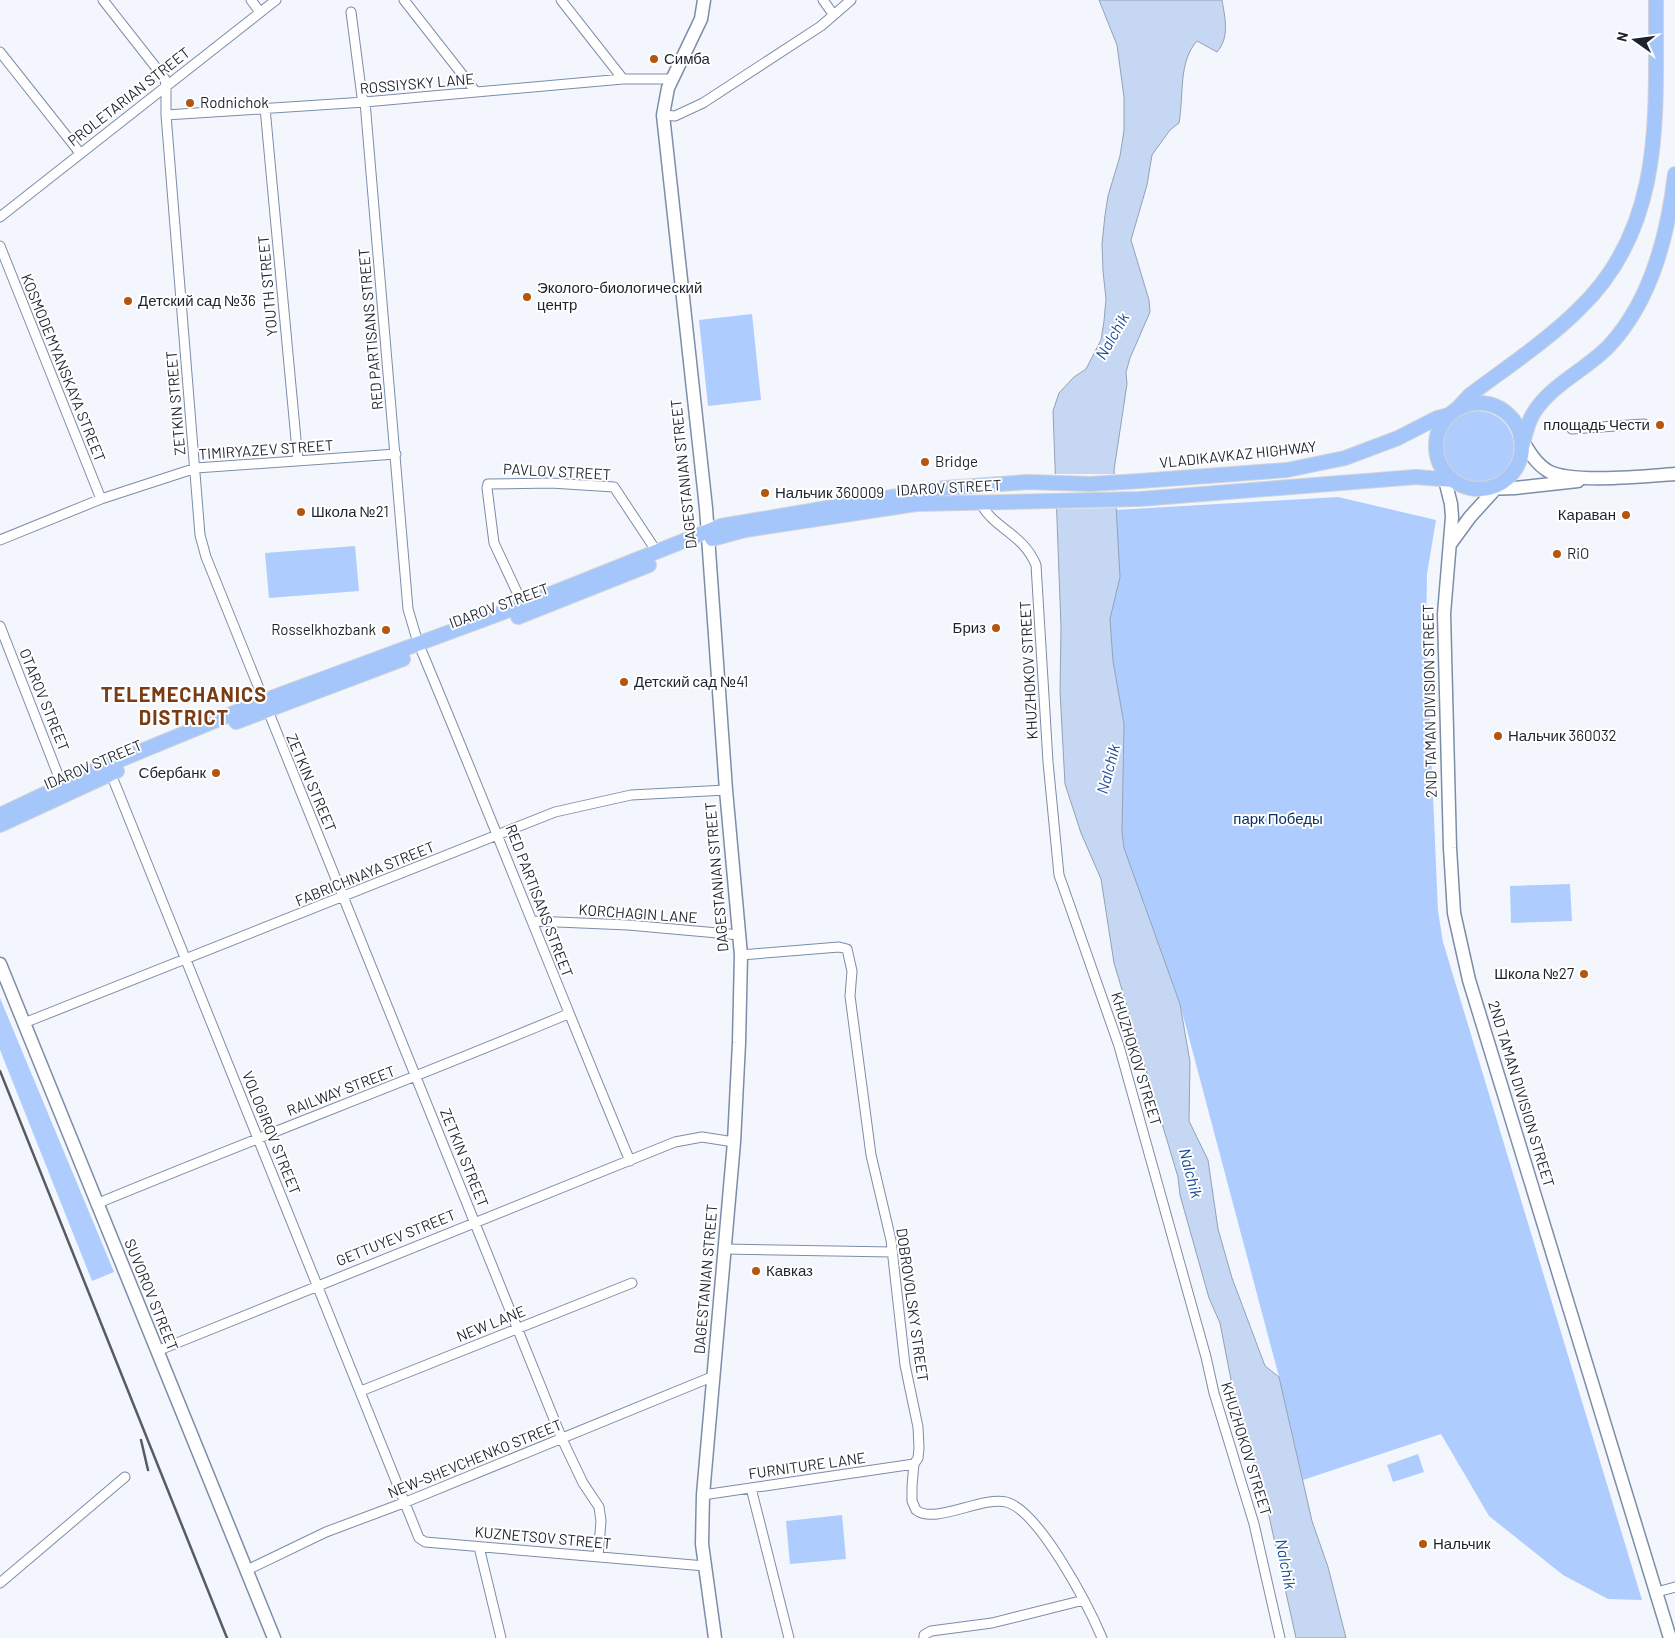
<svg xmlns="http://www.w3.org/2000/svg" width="1675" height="1638" viewBox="0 0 1675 1638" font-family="Barlow,sans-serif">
	<rect width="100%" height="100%" fill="#f3f7fd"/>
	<path fill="#aecdfe" d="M752,314L761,400L708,406L699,320Z
		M1442 447a36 36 0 1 1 72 0a36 36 0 1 1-72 0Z
		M1338,497L1436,520L1427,574L1426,633L1438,911L1443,942L1642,1600L1608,1599L1563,1575L1489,1516L1441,1434L1303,1480L1279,1377L1180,1004L1124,848L1122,832L1124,724L1113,661L1110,619L1120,577L1115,510Z
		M355,546L359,591L269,598L265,553Z
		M1570,884L1572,921L1511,923L1510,886Z
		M0,998L114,1272L92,1281L0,1050Z
		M1418,1454L1424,1472L1393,1482L1387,1465Z
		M842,1515L846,1559L790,1564L786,1521Z"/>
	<path fill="#c5d7f2" stroke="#92a1b7" d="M1099,0H1222C1225,18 1230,37 1217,52L1197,41C1178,62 1184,96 1179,123L1170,130L1152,155L1147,185L1131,240L1149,300L1150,312L1130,358L1126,372L1127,384L1114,470L1120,577L1110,619L1113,661L1124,724L1122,832L1124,848L1180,1004L1190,1062L1189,1121L1208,1160L1218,1229L1232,1278L1265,1366L1279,1377L1312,1521L1328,1567L1346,1638H1296L1269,1516L1232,1385L1220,1323L1209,1298L1180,1195L1178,1177L1114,963L1101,879L1081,833L1065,784L1060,691L1061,628L1053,411L1059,393L1074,377L1086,369L1101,340L1104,321L1106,299L1103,271L1102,244L1105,215L1108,196L1120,156L1124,130V97L1117,45Z"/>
	<path fill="#f3f7fd" d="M1052,474H1117L1118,508L1054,509Z"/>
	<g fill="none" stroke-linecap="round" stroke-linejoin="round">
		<g stroke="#7c8da8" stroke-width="11">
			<path id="street" d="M103,0L165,79L166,87V115L200,535L206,557L562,1439L583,1483L599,1507L601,1521L598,1557
				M251,0L260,12
				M404,0L476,92
				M561,0L623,79
				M823,0L833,14
				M351,12L362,97L365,102L408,609L418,643
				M0,52L80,153
				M265,108L298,461
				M166,115L365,102L623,79H671
				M663,115L675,116L703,103L821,26L851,0
				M0,217L276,0
				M0,246L101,499
				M1572,429L1644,424
				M980,502C993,529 1022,532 1036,565L1048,762L1059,875L1119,1046L1206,1357L1214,1393L1254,1524L1280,1638
				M0,540L101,499L196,468L396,454
				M523,605L494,543L487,488L488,484L551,483L614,487L657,552
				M0,626L62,785
				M422,652C493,821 559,992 630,1161
				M111,774L419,1538L425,1542L705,1566
				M534,921L628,925L740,935
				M741,955L839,947L847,949L852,971L850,996L871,1155L891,1240L905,1365L918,1427L919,1448L918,1458L914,1464L912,1486V1501L916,1510C935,1525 981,1496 1006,1502C1039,1510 1089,1607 1102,1638
				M24,1023L555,812L631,795L726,790
				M96,1204C253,1139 412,1079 568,1014
				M725,1249L892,1252
				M157,1351L675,1142L702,1137L734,1142
				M361,1391L632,1283
				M751,1488L789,1638
				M703,1495L914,1464
				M479,1547L501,1638
				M247,1570L326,1532L406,1502L714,1376
				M0,1583L125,1477
				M1657,1592L1675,1587
				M924,1638V1635L931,1631L992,1623L1084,1600"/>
		</g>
		<g stroke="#7c8da8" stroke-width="15">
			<path id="secondary" d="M704,0L701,19L668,88L663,115L706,508L726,790L741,955L739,1043L734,1142L703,1495L702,1544L715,1638
				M1521,438C1528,450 1535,463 1548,471C1571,484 1647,476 1675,474
				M1442,468L1451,504L1452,517L1444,614L1450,848L1454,913L1469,980L1670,1638
				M1485,489L1515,488L1578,481
				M1451,543L1470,517L1499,485
				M0,964L274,1638"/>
		</g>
		<g stroke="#d2d3d5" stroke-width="16">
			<path id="primary" d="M1436 446a43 43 0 1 1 86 0a43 43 0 1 1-86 0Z
				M1457,409L1470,395C1507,367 1547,341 1580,308C1667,224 1655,110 1656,0
				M1522,447C1525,436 1527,424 1533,414C1550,385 1586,370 1609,346C1652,300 1668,234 1675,174
				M712,539L745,530L916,504L1140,499L1416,477L1453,480
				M518,617L649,565
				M236,722L403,659
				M0,815L93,771L263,701L523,605L721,526L945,488L1028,482L1090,484L1140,481L1287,470L1345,458L1398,438L1437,418L1449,415
				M0,825L117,771"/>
		</g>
		<use href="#street" stroke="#fff" stroke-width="9"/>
		<use href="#secondary" stroke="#fff" stroke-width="12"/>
		<use href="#primary" stroke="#a4c6fb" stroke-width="14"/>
		<path stroke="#565c65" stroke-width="2.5" d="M0,1071L227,1638
			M141,1440L148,1470"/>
	</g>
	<g fill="#b5550e" stroke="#fff" stroke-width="2">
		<circle cx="654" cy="59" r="5"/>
		<circle cx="190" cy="103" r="5"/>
		<circle cx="527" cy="297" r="5"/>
		<circle cx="128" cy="301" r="5"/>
		<circle cx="1660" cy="425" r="5"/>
		<circle cx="925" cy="462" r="5"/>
		<circle cx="765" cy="493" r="5"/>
		<circle cx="301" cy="512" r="5"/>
		<circle cx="1626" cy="515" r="5"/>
		<circle cx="1557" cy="554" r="5"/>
		<circle cx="996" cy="628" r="5"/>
		<circle cx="386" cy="630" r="5"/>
		<circle cx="624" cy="682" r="5"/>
		<circle cx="1498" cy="736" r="5"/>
		<circle cx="216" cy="773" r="5"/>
		<circle cx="1584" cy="974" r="5"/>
		<circle cx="756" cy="1271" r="5"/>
		<circle cx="1423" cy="1544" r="5"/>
	</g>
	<g text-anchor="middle" stroke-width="4" stroke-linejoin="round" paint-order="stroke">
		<g font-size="15" fill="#1c232d" stroke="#fff" text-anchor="start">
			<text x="664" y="64">Симба</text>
			<text x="200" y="108">Rodnichok</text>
			<text x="537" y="293">Эколого-биологический<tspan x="537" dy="17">центр</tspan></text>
			<text x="138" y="306">Детский сад №36</text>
			<text x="1650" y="430" text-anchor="end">площадь Чести</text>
			<text x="935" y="467">Bridge</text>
			<text x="775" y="498">Нальчик 360009</text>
			<text x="311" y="517">Школа №21</text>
			<text x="1616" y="520" text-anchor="end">Караван</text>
			<text x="1567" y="559">RiO</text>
			<text x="986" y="633" text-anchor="end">Бриз</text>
			<text x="376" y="635" text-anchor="end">Rosselkhozbank</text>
			<text x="634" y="687">Детский сад №41</text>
			<text x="1508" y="741">Нальчик 360032</text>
			<text x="206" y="778" text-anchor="end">Сбербанк</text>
			<text x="1574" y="979" text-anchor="end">Школа №27</text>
			<text x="766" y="1276">Кавказ</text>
			<text x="1433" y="1549">Нальчик</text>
		</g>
		<g font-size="15" fill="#1c232d" stroke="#fff">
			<text transform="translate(417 84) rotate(-5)" y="5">ROSSIYSKY LANE</text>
			<text transform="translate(129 97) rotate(-38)" y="5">PROLETARIAN STREET</text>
			<text transform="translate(268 286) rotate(-95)" y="5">YOUTH STREET</text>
			<text transform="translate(371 329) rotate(-95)" y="5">RED PARTISANS STREET</text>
			<text transform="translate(63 368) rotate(68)" y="5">KOSMODEMYANSKAYA STREET</text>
			<text transform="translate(176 403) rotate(-95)" y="5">ZETKIN STREET</text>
			<text transform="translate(266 450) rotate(-4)" y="5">TIMIRYAZEV STREET</text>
			<text transform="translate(1238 455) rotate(-6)" y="5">VLADIKAVKAZ HIGHWAY</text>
			<text transform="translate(557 472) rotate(3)" y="5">PAVLOV STREET</text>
			<text transform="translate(684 474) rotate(-96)" y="5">DAGESTANIAN STREET</text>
			<text transform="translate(949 488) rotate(-3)" y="5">IDAROV STREET</text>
			<text transform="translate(499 606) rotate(-20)" y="5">IDAROV STREET</text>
			<text transform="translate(1029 670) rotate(-93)" y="5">KHUZHOKOV STREET</text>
			<text transform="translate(44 700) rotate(68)" y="5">OTAROV STREET</text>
			<text transform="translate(1430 701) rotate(-91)" y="5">2ND TAMAN DIVISION STREET</text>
			<text transform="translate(93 765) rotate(-23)" y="5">IDAROV STREET</text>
			<text transform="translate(311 783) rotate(67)" y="5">ZETKIN STREET</text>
			<text transform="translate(365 874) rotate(-22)" y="5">FABRICHNAYA STREET</text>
			<text transform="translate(717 877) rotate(-95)" y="5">DAGESTANIAN STREET</text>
			<text transform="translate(539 901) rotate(69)" y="5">RED PARTISANS STREET</text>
			<text transform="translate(638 914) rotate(4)" y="5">KORCHAGIN LANE</text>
			<text transform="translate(1136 1059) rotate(73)" y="5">KHUZHOKOV STREET</text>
			<text transform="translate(341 1091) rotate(-21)" y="5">RAILWAY STREET</text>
			<text transform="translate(1521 1094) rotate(73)" y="5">2ND TAMAN DIVISION STREET</text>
			<text transform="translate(271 1133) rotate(68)" y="5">VOLOGIROV STREET</text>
			<text transform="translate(464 1158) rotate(68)" y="5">ZETKIN STREET</text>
			<text transform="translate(396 1238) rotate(-22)" y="5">GETTUYEV STREET</text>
			<text transform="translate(706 1279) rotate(-85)" y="5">DAGESTANIAN STREET</text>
			<text transform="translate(151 1295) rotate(68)" y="5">SUVOROV STREET</text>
			<text transform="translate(912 1305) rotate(82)" y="5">DOBROVOLSKY STREET</text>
			<text transform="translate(491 1324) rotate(-22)" y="5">NEW LANE</text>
			<text transform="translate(1246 1449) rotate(73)" y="5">KHUZHOKOV STREET</text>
			<text transform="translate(475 1459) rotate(-22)" y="5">NEW-SHEVCHENKO STREET</text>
			<text transform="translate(807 1466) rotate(-8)" y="5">FURNITURE LANE</text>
			<text transform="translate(543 1538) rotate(5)" y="5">KUZNETSOV STREET</text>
		</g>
		<g font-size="15" fill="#0c326a" stroke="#fff">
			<text x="1278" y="824">парк Победы</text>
		</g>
		<g font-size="16" font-style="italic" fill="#194a95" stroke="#fff">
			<text transform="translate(1112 336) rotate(-60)" y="6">Nalchik</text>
			<text transform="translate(1108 769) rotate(-75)" y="6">Nalchik</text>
			<text transform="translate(1191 1173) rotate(75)" y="6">Nalchik</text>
			<text transform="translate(1286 1564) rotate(79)" y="6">Nalchik</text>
		</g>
		<g font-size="20" font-weight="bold" letter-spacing="1" fill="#7a3c14" stroke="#fff">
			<text x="184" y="702">TELEMECHANICS<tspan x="184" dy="23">DISTRICT</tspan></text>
		</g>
	</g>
	<g transform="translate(1635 40) rotate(284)" stroke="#ffffff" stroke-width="4" paint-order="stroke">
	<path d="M0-4L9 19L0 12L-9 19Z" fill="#1c232d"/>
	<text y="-8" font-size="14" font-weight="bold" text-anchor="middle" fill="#1c232d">N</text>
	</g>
</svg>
